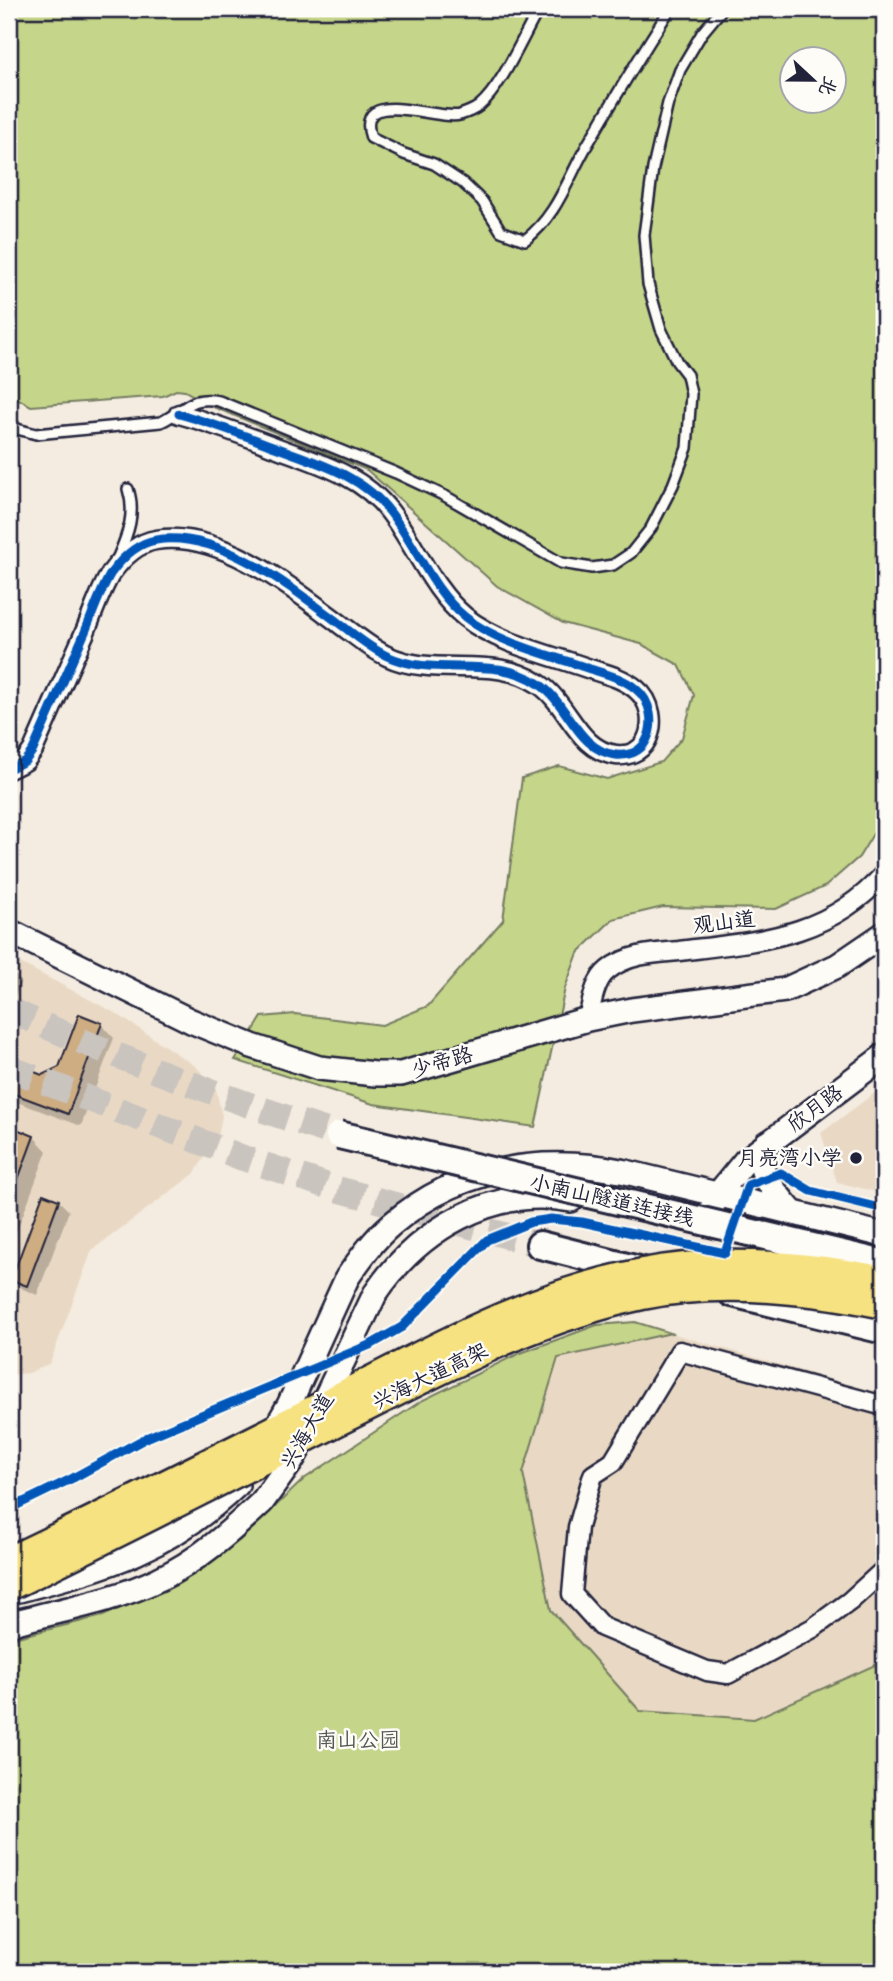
<svg xmlns="http://www.w3.org/2000/svg" width="893" height="1981" viewBox="0 0 893 1981" font-family="Pangolin,'LXGW WenKai TC',sans-serif">
	<rect width="100%" height="100%" fill="#f4ece0"/>
	<filter id="ink" filterUnits="userSpaceOnUse"><feTurbulence type="fractalNoise" baseFrequency=".0143" numOctaves="2"/><feDisplacementMap in="SourceGraphic" scale="14" xChannelSelector="R" yChannelSelector="G"/><feConvolveMatrix kernelMatrix="1 2 1 2 8 2 1 2 1" color-interpolation-filters="sRGB"/></filter>
	<g filter="url(#ink)">
		<path fill="#e9d9c4" d="M9,957L117,1014L195,1066L215,1085L222,1116L218,1137L194,1174L92,1250L50,1363L29,1373L9,1375Z
			M884,1086V1194L837,1182L821,1133Z
			M671,1333L884,1395V1661L754,1719L640,1711L551,1610L523,1473L558,1358Z"/>
		<path fill="#c5d589" stroke="#747c62" stroke-width="2" fill-rule="evenodd" d="M9,9H884V816L859,857L826,886L776,909L663,907L613,919L578,953L565,988L535,1127L373,1104L235,1060L262,1017L295,1014L382,1025L428,1006L503,920L522,778L559,766L607,779L661,762L682,738L694,695L679,665L641,644L563,623L497,586L367,470L211,406L185,391L176,390L163,396L31,406L9,394ZM792,60H834V102H792Z
			M635,1322L671,1333L558,1358L523,1473L551,1610L640,1711L754,1719L884,1661V1972H9V1639L103,1616L179,1582L240,1540L304,1479L421,1401L518,1354L597,1325Z"/>
		<path fill="#0003" d="M9,969L21,981L9,1013Z
			M101,1024L114,1038L81,1126L9,1099V1064L42,1076L60,1068Z
			M9,1128L34,1137L47,1151L9,1252Z
			M59,1201L69,1211L37,1295L23,1289L13,1279Z"/>
		<path fill="#cead82" stroke="#22223b" stroke-width="2" d="M79,1014L102,1023L68,1114L9,1092V1062L42,1075L59,1067Z
			M9,1126L34,1136L10,1201H9Z
			M43,1194L59,1200L27,1286L11,1280Z"/>
		<g fill="none" stroke-linecap="round" stroke-linejoin="round">
			<path stroke="#cac4bf" stroke-width="26" stroke-dasharray="26 13" stroke-linecap="butt" d="M9,1010C117,1058 227,1099 339,1135
				M9,1068L243,1158L337,1189L540,1245"/>
			<g stroke="#22223b" stroke-width="14">
				<path id="service" d="M539,9C523,36 502,87 479,106C474,110 466,113 460,115C438,121 353,85 371,138L404,154L434,164L463,183L482,201L501,231L525,240C558,215 568,177 589,142C615,97 642,53 670,9
					M9,421L17,429L36,434L161,422C186,410 190,395 219,401L396,473L445,496L561,563L592,568L613,565L631,553L651,528L673,485L687,448L691,394L687,375L677,362L661,329L648,284L644,235L653,168L668,103L680,70L702,33L722,9
					M118,557C128,534 136,513 128,489"/>
			</g>
			<g stroke="#22223b" stroke-width="23">
				<path id="minor" d="M9,769L25,761L33,750C50,711 68,671 85,632C93,613 100,591 111,573C122,558 137,543 156,540C220,530 291,587 340,624C355,635 370,648 387,656C436,679 493,653 539,684C568,703 578,751 616,755C628,756 640,752 646,741C655,724 651,701 636,689C623,678 606,674 590,669C551,655 497,643 465,617C432,590 416,546 390,512C361,473 311,461 267,444C238,433 209,422 179,414
					M588,1019C592,1003 594,981 608,970C628,954 655,953 679,951C758,941 828,938 884,874
					M884,1406L680,1351L613,1462L593,1475L578,1527L572,1594L602,1627L707,1671L728,1674L813,1628L850,1601L884,1570"/>
			</g>
			<g stroke="#22223b" stroke-width="28">
				<path id="tertiary" d="M9,931L191,1021L252,1046L319,1068L375,1074H401L588,1019L632,1010L785,990L837,966L884,934
					M767,1143C765,1149 761,1154 761,1159C759,1176 783,1201 793,1213
					M713,1205L718,1194L745,1161L884,1056
					M347,1278C360,1259 374,1239 392,1224C459,1167 541,1155 626,1172L884,1235
					M375,1294C418,1230 493,1185 571,1200
					M19,1590C107,1567 170,1549 237,1485
					M9,1624C58,1610 112,1602 159,1579C198,1561 230,1532 262,1502"/>
			</g>
			<g stroke="#22223b" stroke-width="32">
				<path id="secondary" d="M540,1245L651,1273
					M732,1293L884,1330"/>
			</g>
			<use href="#service" stroke="#fdfcf7" stroke-width="9"/>
			<use href="#minor" stroke="#fdfcf7" stroke-width="18"/>
			<use href="#tertiary" stroke="#fdfcf7" stroke-width="23"/>
			<use href="#secondary" stroke="#fdfcf7" stroke-width="26"/>
			<g stroke="#22223b" stroke-width="28" stroke-linecap="butt">
				<path id="tertiary-bridge" d="M273,1433L289,1405L347,1278
					M262,1502L291,1462L315,1420L375,1294"/>
			</g>
			<g stroke="#22223b" stroke-width="32" stroke-linecap="butt">
				<path id="secondary-bridge" d="M339,1135L884,1264"/>
			</g>
			<g stroke="#22223b" stroke-width="33" stroke-linecap="butt">
				<path id="primary-bridge" d="M9,1561C119,1509 227,1454 336,1399C435,1348 532,1294 643,1273C722,1258 805,1265 884,1281
					M9,1586C120,1532 230,1476 340,1420C438,1371 534,1318 642,1295C722,1279 806,1288 884,1304"/>
			</g>
			<use href="#tertiary-bridge" stroke="#fdfcf7" stroke-width="23"/>
			<use href="#secondary-bridge" stroke="#fdfcf7" stroke-width="26"/>
			<use href="#primary-bridge" stroke="#f7e281" stroke-width="28"/>
			<g stroke="#fdfcf7" stroke-width="13">
				<path id="cycleway" d="M9,769L25,761L33,750C50,711 68,671 85,632C93,613 100,591 111,573C122,558 137,543 156,540C220,530 291,587 340,624C355,635 370,648 387,656C436,679 493,653 539,684C568,703 578,751 616,755C628,756 640,752 646,741C655,724 651,701 636,689C623,678 606,674 590,669C551,655 497,643 465,617C432,590 416,546 390,512C361,473 311,461 267,444C238,433 209,422 179,414
					M9,1509L73,1478L146,1438L372,1344L402,1327L487,1240L531,1222L551,1219L582,1222L725,1253L748,1185L781,1173L811,1191L884,1209"/>
			</g>
			<use href="#cycleway" stroke="#0057b8" stroke-width="9"/>
		</g>
	</g>
	<circle fill="#22223b" stroke="#fdfcf7" stroke-width="2.5" cx="856" cy="1158" r="7"/>
	<g text-anchor="middle" stroke-width="5" stroke-linejoin="round" paint-order="stroke">
		<g font-size="21" fill="#22223b" stroke="#fdfcf7">
			<text transform="translate(724 922) rotate(-7)" y="7">观山道</text>
			<text transform="translate(442 1062) rotate(-16)" y="7">少帝路</text>
			<text transform="translate(815 1108) rotate(-37)" y="7">欣月路</text>
			<text transform="translate(612 1200) rotate(13)" y="7">小南山隧道连接线</text>
			<text transform="translate(430 1376) rotate(-26)" y="7">兴海大道高架</text>
			<text transform="translate(307 1431) rotate(-60)" y="7">兴海大道</text>
		</g>
		<g font-size="21" fill="#22223b" stroke="#fdfcf7" text-anchor="end">
			<text x="842" y="1165">月亮湾小学</text>
		</g>
		<g font-size="21" fill="#535852" stroke="#fdfcf7">
			<text x="358" y="1747">南山公园</text>
		</g>
	</g>
	<rect width="893" height="1981" fill="none" stroke="#fdfcf7" stroke-width="35"/>
	<rect x="18" y="18" width="858" height="1946" fill="none" stroke="#22223b" stroke-width="2.5" filter="url(#ink)"/>
	<g transform="translate(813 80) rotate(112)"><circle r="33" fill="#fdfcf7" stroke="#a5a5ac" stroke-width="2"/>
	<path d="M0-5L12 26L0 18L-12 26Z" fill="#22223b"/>
	<text y="-10" font-size="19" font-weight="bold" text-anchor="middle" fill="#22223b">北</text>
	</g>
</svg>
